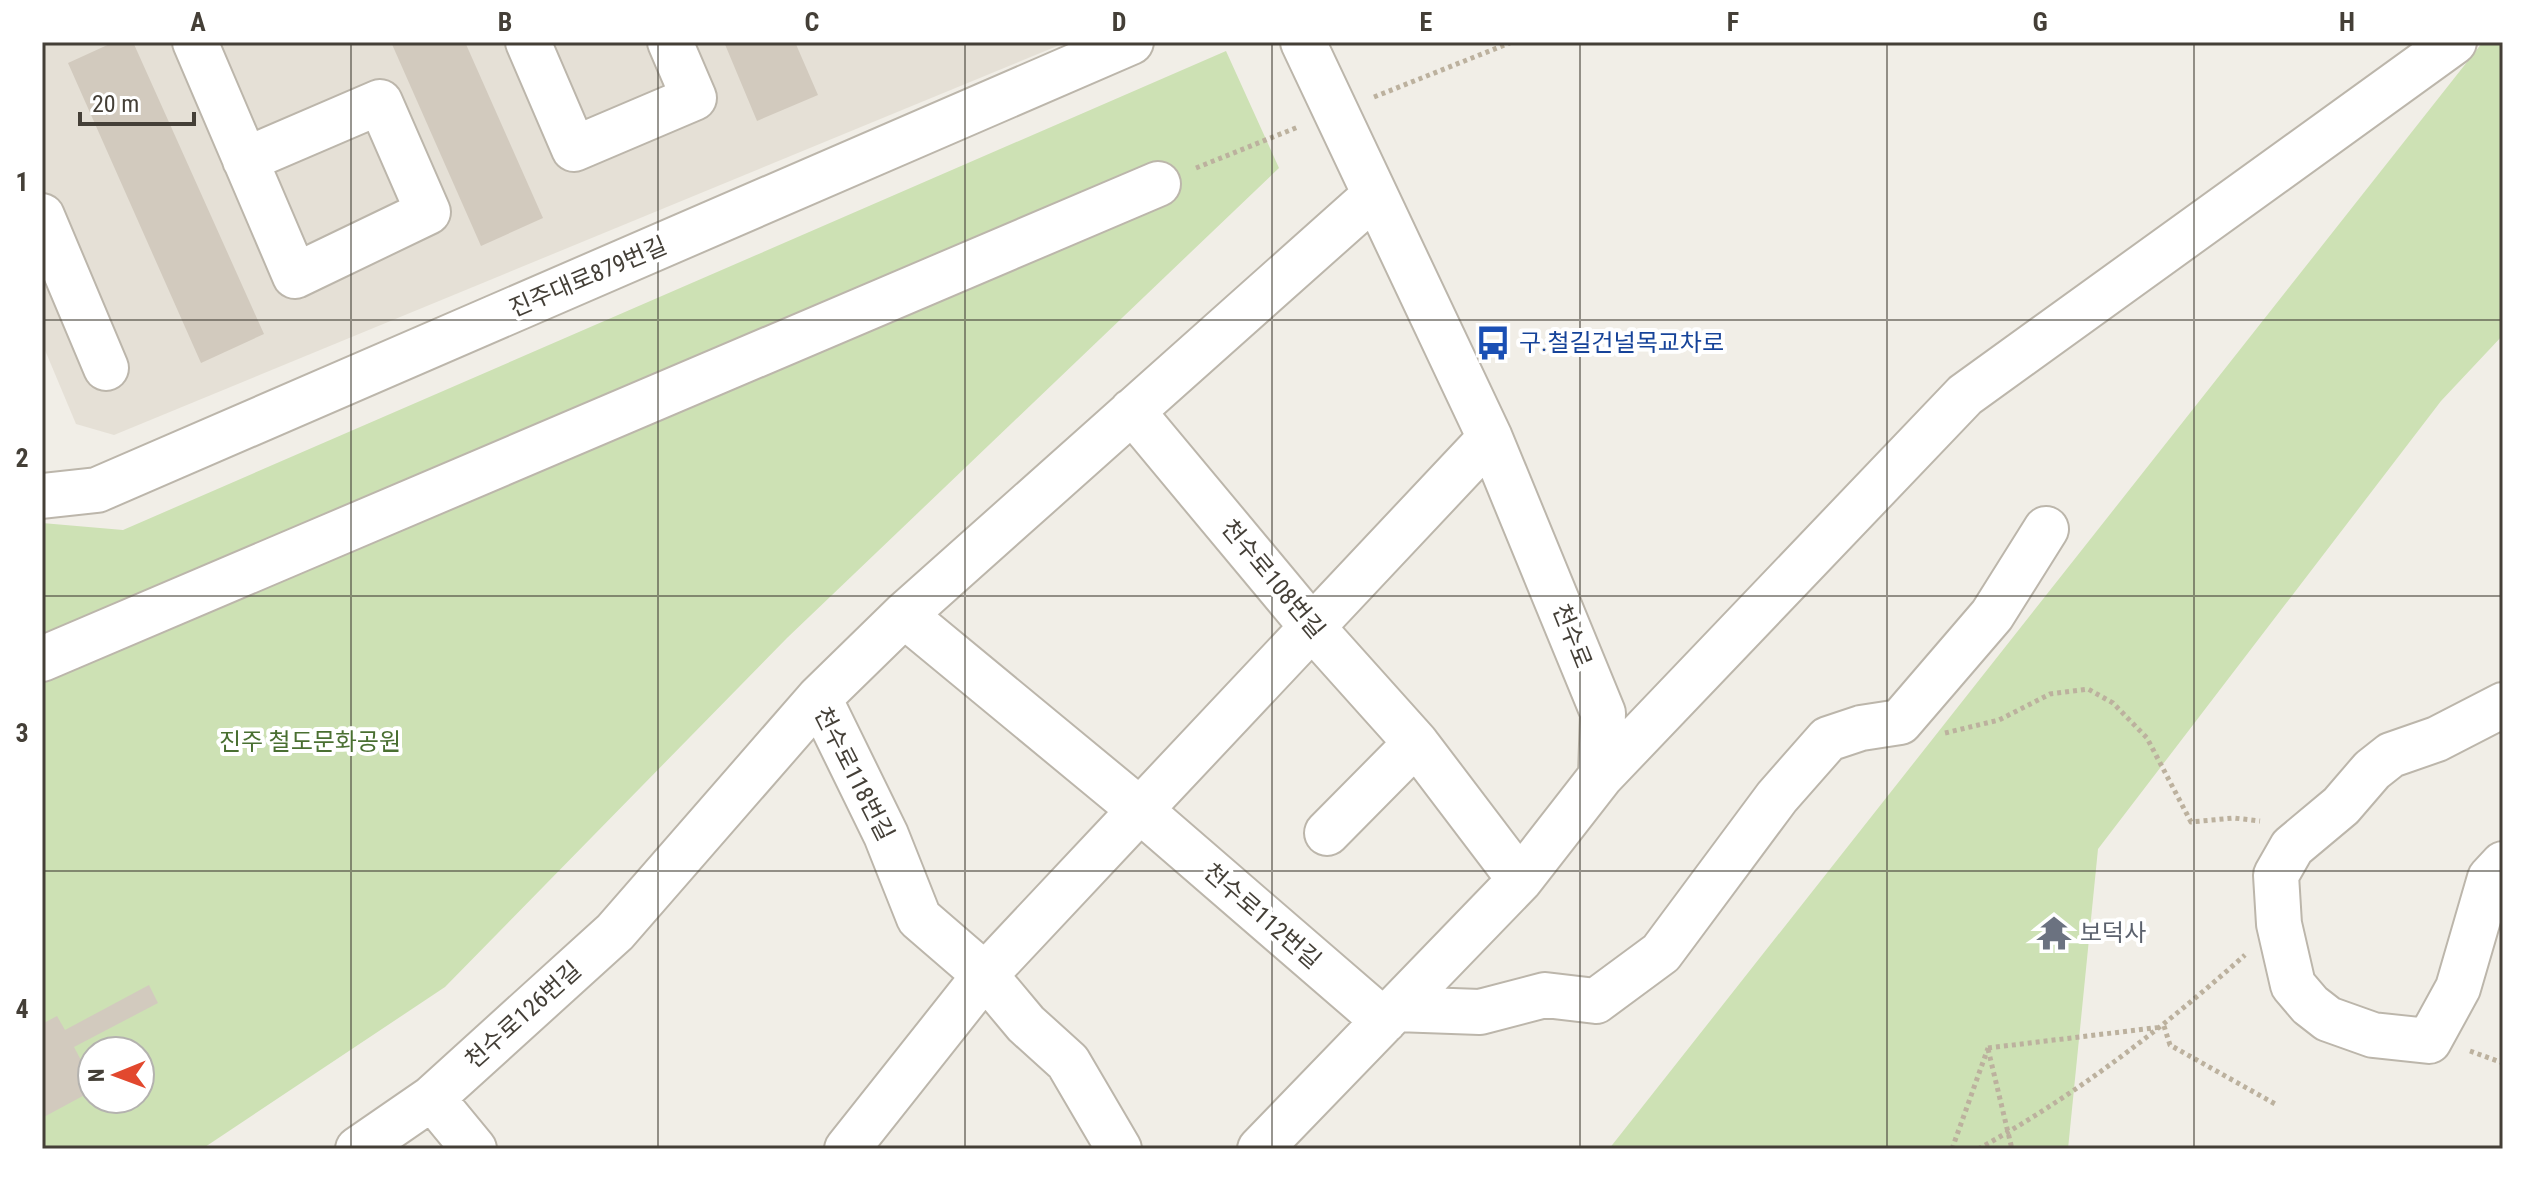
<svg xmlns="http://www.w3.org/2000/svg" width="2545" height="1191" viewBox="0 0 2545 1191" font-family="'Roboto Condensed','Noto Sans KR',sans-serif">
	<rect width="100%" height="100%" fill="#f1eee7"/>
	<path fill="#e5e0d6" d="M42,42H1067L114,435L76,424L42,343Z"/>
	<path fill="#cde1b4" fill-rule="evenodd" d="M2503,42V335L2441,401L2098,849L2068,1149H1609L2482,43Z
		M1226,51L1279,168L787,638L445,987L202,1149H42V523L123,530ZM92,1051H140V1099H92Z"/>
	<path fill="#d2cabe" d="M114,42H133L264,334L201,363L68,63Z
		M391,42H465L543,218L481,246Z
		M724,42H795L818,95L757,121Z
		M149,985L158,1003L74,1047L92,1081V1091L42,1118V1024L57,1016L65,1030Z"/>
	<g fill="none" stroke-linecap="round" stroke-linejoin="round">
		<g stroke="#bcb6ab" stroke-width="48">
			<path id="minor" d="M195,42L295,276L428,212L380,102L245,160
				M528,42L574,149L694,98L670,42
				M42,216L106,368
				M1132,411L1312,627L1416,743L1520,880
				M42,496L97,490L1131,42
				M42,659L1158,184
				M819,698L886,835L919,918L985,975L1026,1024L1068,1062L1119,1149
				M2503,705L2437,739L2391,755L2372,770L2341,806L2292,847L2276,875L2279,924L2293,985L2310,1005L2328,1019L2373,1035L2429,1041L2458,988L2490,878L2503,864
				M1601,776L1965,395L2454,42
				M1327,833L1416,743
				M1396,1009L1480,1012L1545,995L1596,1001L1661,953L1777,797L1828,739L1861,728L1900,722L1992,615L2046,529
				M1384,1021L1140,810L1490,438
				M432,1098L474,1149
				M358,1149L432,1098L615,932L819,698L904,615L1375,195
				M847,1149L985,975L1140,810L904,615
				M1260,1149L1520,880L1601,776L1603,713L1490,438L1303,42"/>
		</g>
		<path stroke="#bcb19e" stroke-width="5" stroke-dasharray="4 4" stroke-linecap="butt" d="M1374,97L1512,42
			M1196,168L1298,127
			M1945,733L1999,720L2050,694L2088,689L2113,703L2147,738L2191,822L2234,818L2260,821
			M2164,1026L2170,1045L2277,1105
			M1988,1048L2162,1027
			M1988,1049L2012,1149
			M2470,1051L2503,1063
			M1952,1149L1988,1048
			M1978,1149C2075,1096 2163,1028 2245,955"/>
		<use href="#minor" stroke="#fff" stroke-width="44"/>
	</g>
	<path fill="none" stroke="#443f37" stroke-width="2" stroke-opacity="0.55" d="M351,42V1149M658,42V1149M965,42V1149M1272,42V1149M1580,42V1149M1887,42V1149M2194,42V1149M42,320H2503M42,596H2503M42,871H2503"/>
	<defs>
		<g id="bus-bare" transform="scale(2.76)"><path d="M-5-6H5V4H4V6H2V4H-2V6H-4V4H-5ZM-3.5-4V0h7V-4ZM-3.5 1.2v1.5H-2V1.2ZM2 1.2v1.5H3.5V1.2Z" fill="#1a4fb4" stroke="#fff" stroke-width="2.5" paint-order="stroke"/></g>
		<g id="temple-bare" transform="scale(2.76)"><path d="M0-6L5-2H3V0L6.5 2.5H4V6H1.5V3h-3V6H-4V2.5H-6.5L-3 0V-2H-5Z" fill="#6b7280" stroke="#fff" stroke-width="2.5" paint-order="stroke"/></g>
	</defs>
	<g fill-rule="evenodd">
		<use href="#bus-bare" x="1493" y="343"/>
		<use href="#temple-bare" x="2054" y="933"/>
	</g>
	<g text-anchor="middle" stroke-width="8" stroke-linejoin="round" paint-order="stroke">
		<g font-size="24" fill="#443f37" stroke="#fff">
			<text transform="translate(588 277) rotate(-23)" y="8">진주대로879번길</text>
			<text transform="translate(1273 579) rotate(50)" y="8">천수로108번길</text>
			<text transform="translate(1572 636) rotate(68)" y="8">천수로</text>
			<text transform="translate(854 774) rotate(63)" y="8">천수로118번길</text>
			<text transform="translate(1262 916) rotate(41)" y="8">천수로112번길</text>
			<text transform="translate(523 1015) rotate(-42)" y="8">천수로126번길</text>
		</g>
		<g font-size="24" fill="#164399" stroke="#fff" text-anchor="start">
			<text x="1519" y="351">구.철길건널목교차로</text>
		</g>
		<g font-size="24" fill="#496f31" stroke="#fff">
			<text x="310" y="750">진주 철도문화공원</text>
		</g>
		<g font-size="24" fill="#5b616d" stroke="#fff" text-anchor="start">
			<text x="2080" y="941">보덕사</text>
		</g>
	</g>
	<rect width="2545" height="1191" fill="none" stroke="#ffffff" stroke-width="88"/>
	<g transform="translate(116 1075) rotate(269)"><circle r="38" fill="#ffffff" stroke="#b4b2af" stroke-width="2"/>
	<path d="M0-6L14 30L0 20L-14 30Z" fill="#e2482e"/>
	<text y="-12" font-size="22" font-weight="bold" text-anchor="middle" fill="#443f37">N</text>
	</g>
	<path d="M80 112v12h114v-12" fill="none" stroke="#443f37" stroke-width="4"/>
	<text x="92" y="112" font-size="24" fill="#443f37" stroke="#ffffff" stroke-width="6" paint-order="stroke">20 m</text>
	<rect x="44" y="44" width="2457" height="1103" fill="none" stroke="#443f37" stroke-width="3"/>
	<g font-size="26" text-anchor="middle" font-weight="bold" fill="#443f37">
		<text x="198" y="31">A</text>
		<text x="505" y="31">B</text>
		<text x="812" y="31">C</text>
		<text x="1119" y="31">D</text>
		<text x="1426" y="31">E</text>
		<text x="1733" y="31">F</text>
		<text x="2040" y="31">G</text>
		<text x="2347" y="31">H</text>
		<text x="22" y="191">1</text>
		<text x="22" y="467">2</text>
		<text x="22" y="742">3</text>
		<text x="22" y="1018">4</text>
	</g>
</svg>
